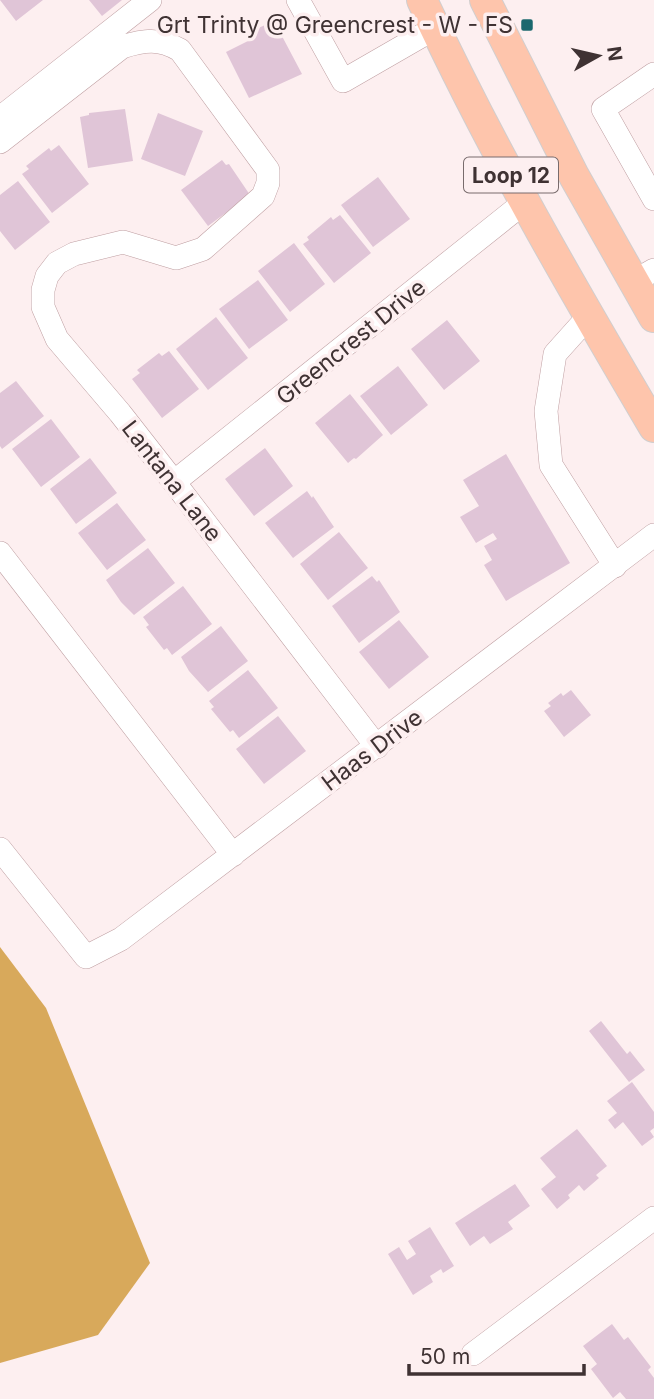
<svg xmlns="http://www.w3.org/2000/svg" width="654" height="1399" viewBox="0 0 654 1399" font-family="Inter,sans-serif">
<rect width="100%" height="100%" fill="#fdeff0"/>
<path fill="#d8a95b" d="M 0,947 L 46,1008 L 150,1263 L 98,1335 L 0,1363 Z"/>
<path fill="#e0c5d7" d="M 0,0 L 43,0 L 16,21 Z
M 89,0 L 122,0 L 102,16 Z
M 274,21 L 302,74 L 249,98 L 226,52 L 256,37 L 252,31 Z
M 125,109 L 133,161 L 88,168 L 80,117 L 89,115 L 89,113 Z
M 158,113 L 203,131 L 185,176 L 141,159 Z
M 59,145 L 89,184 L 52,213 L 22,174 L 29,169 L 26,166 L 49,148 L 51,151 Z
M 222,160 L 226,165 L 229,164 L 250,195 L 208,226 L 181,190 Z
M 378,177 L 410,219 L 373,247 L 341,205 Z
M 18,181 L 50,222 L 15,250 L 0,231 L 0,195 Z
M 340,215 L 371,253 L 334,283 L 303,244 L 309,240 L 307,237 L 331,217 L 333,220 Z
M 294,243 L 325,284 L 290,312 L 258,271 Z
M 258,280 L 288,320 L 249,349 L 219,309 Z
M 216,317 L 248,358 L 208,390 L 176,349 Z
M 447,320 L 480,361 L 444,390 L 411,349 Z
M 169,351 L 199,389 L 162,418 L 132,379 L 140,373 L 137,370 L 159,353 L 162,356 Z
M 398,366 L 428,405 L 391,435 L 360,396 Z
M 16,381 L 44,416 L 2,449 L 0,446 L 0,393 Z
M 350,394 L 383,435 L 356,459 L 354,458 L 348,463 L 315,423 Z
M 51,419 L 80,457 L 41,487 L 12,449 Z
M 265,448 L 293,486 L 254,516 L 225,479 Z
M 506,454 L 570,563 L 506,601 L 484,565 L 492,560 L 484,546 L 497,539 L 493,533 L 476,543 L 460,517 L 479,506 L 463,480 Z
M 90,458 L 117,493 L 76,524 L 50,489 Z
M 307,491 L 312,498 L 313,496 L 334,527 L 293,558 L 265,523 Z
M 117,503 L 146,540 L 107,570 L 78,533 Z
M 339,532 L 368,568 L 328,600 L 300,564 Z
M 148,548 L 175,583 L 134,615 L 121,602 L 106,580 Z
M 372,576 L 377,582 L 379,580 L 400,612 L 359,643 L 332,606 Z
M 183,586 L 212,624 L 172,655 L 167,648 L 164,650 L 146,627 L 149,625 L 143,617 Z
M 399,620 L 429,657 L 389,689 L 359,652 Z
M 221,626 L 248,661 L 208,692 L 189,671 L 181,657 Z
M 248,670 L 278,708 L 239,738 L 233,730 L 230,732 L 211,709 L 214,707 L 209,701 Z
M 571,690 L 591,715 L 564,737 L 544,711 L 551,706 L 548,703 L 561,693 L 563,696 Z
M 278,716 L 306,751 L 264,784 L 236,749 Z
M 601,1021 L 627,1054 L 630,1051 L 645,1070 L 629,1082 L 589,1031 Z
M 632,1082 L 654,1112 L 654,1128 L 650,1131 L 654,1137 L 642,1146 L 623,1122 L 615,1129 L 608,1120 L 617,1113 L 607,1101 Z
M 577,1129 L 607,1166 L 596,1175 L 599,1178 L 584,1191 L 579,1185 L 568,1195 L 570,1198 L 557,1209 L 541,1189 L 556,1177 L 540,1158 Z
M 515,1184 L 530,1206 L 508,1222 L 513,1229 L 490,1244 L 484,1236 L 470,1246 L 455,1223 Z
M 430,1227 L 454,1266 L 443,1273 L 441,1269 L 430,1276 L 433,1282 L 413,1295 L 388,1254 L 399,1247 L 407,1260 L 416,1254 L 408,1241 Z
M 612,1324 L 624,1340 L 628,1337 L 651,1367 L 648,1370 L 654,1378 L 654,1399 L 626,1399 L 620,1392 L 613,1398 L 591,1369 L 597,1364 L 583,1346 Z"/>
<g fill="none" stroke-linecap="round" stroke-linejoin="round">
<g stroke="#bf9fa2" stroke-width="24">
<path id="minor" d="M 298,0 L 343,81 L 435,28
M 654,74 L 603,109 L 654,199
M 0,118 L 150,0
M 0,142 L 122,47 C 145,40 159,38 180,50 L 268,170 L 268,183 L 263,196 L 203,249 L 176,258 L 123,242 L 74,254 L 57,263 L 47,276 L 43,290 L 43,307 L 57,339 L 120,413 L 174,482 L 377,747
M 633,282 L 654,270
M 589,316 L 555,354 L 546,411 L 551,465 L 615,566
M 174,482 L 526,201
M 0,553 L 233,855
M 0,849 L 86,957 L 121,939 L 654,535
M 473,1354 L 654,1218"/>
</g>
<g stroke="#d1cece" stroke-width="32">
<path id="major" d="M 422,0 C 490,147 572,288 654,427
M 485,0 L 574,176 L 654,317"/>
</g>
<use href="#minor" stroke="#fff" stroke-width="23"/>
<use href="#major" stroke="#fec5ac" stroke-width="30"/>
</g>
<rect fill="#1b686e" stroke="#fdeff0" stroke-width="2.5" x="520" y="18" width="14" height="14" rx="3.5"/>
<g text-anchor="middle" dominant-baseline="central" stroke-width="7" stroke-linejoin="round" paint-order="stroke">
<rect fill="#fdeff0" stroke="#786b6c" stroke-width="2" x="464" y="157.5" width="94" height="35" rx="5"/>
<g font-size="21" font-weight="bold" fill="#3f3233">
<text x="511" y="175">Loop 12</text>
</g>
<g font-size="23" fill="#3f3233" stroke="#fdeff0" text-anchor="end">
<text x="513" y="25">Grt Trinty @ Greencrest - W - FS</text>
</g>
<g font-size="23" fill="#3f3233" stroke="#fdeff0">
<text transform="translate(351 342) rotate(-39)">Greencrest Drive</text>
<text transform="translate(172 481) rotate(52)">Lantana Lane</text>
<text transform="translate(372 750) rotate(-37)">Haas Drive</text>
</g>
</g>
<g transform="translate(598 56) rotate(82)" stroke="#fdeff0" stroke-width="5" paint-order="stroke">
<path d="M0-5L12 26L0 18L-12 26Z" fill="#3f3233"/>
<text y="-10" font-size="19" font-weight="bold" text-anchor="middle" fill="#3f3233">N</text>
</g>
<path d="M409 1364v10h175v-10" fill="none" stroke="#3f3233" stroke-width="3.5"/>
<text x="420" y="1364" font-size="21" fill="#3f3233" stroke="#fdeff0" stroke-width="5" paint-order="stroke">50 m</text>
</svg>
